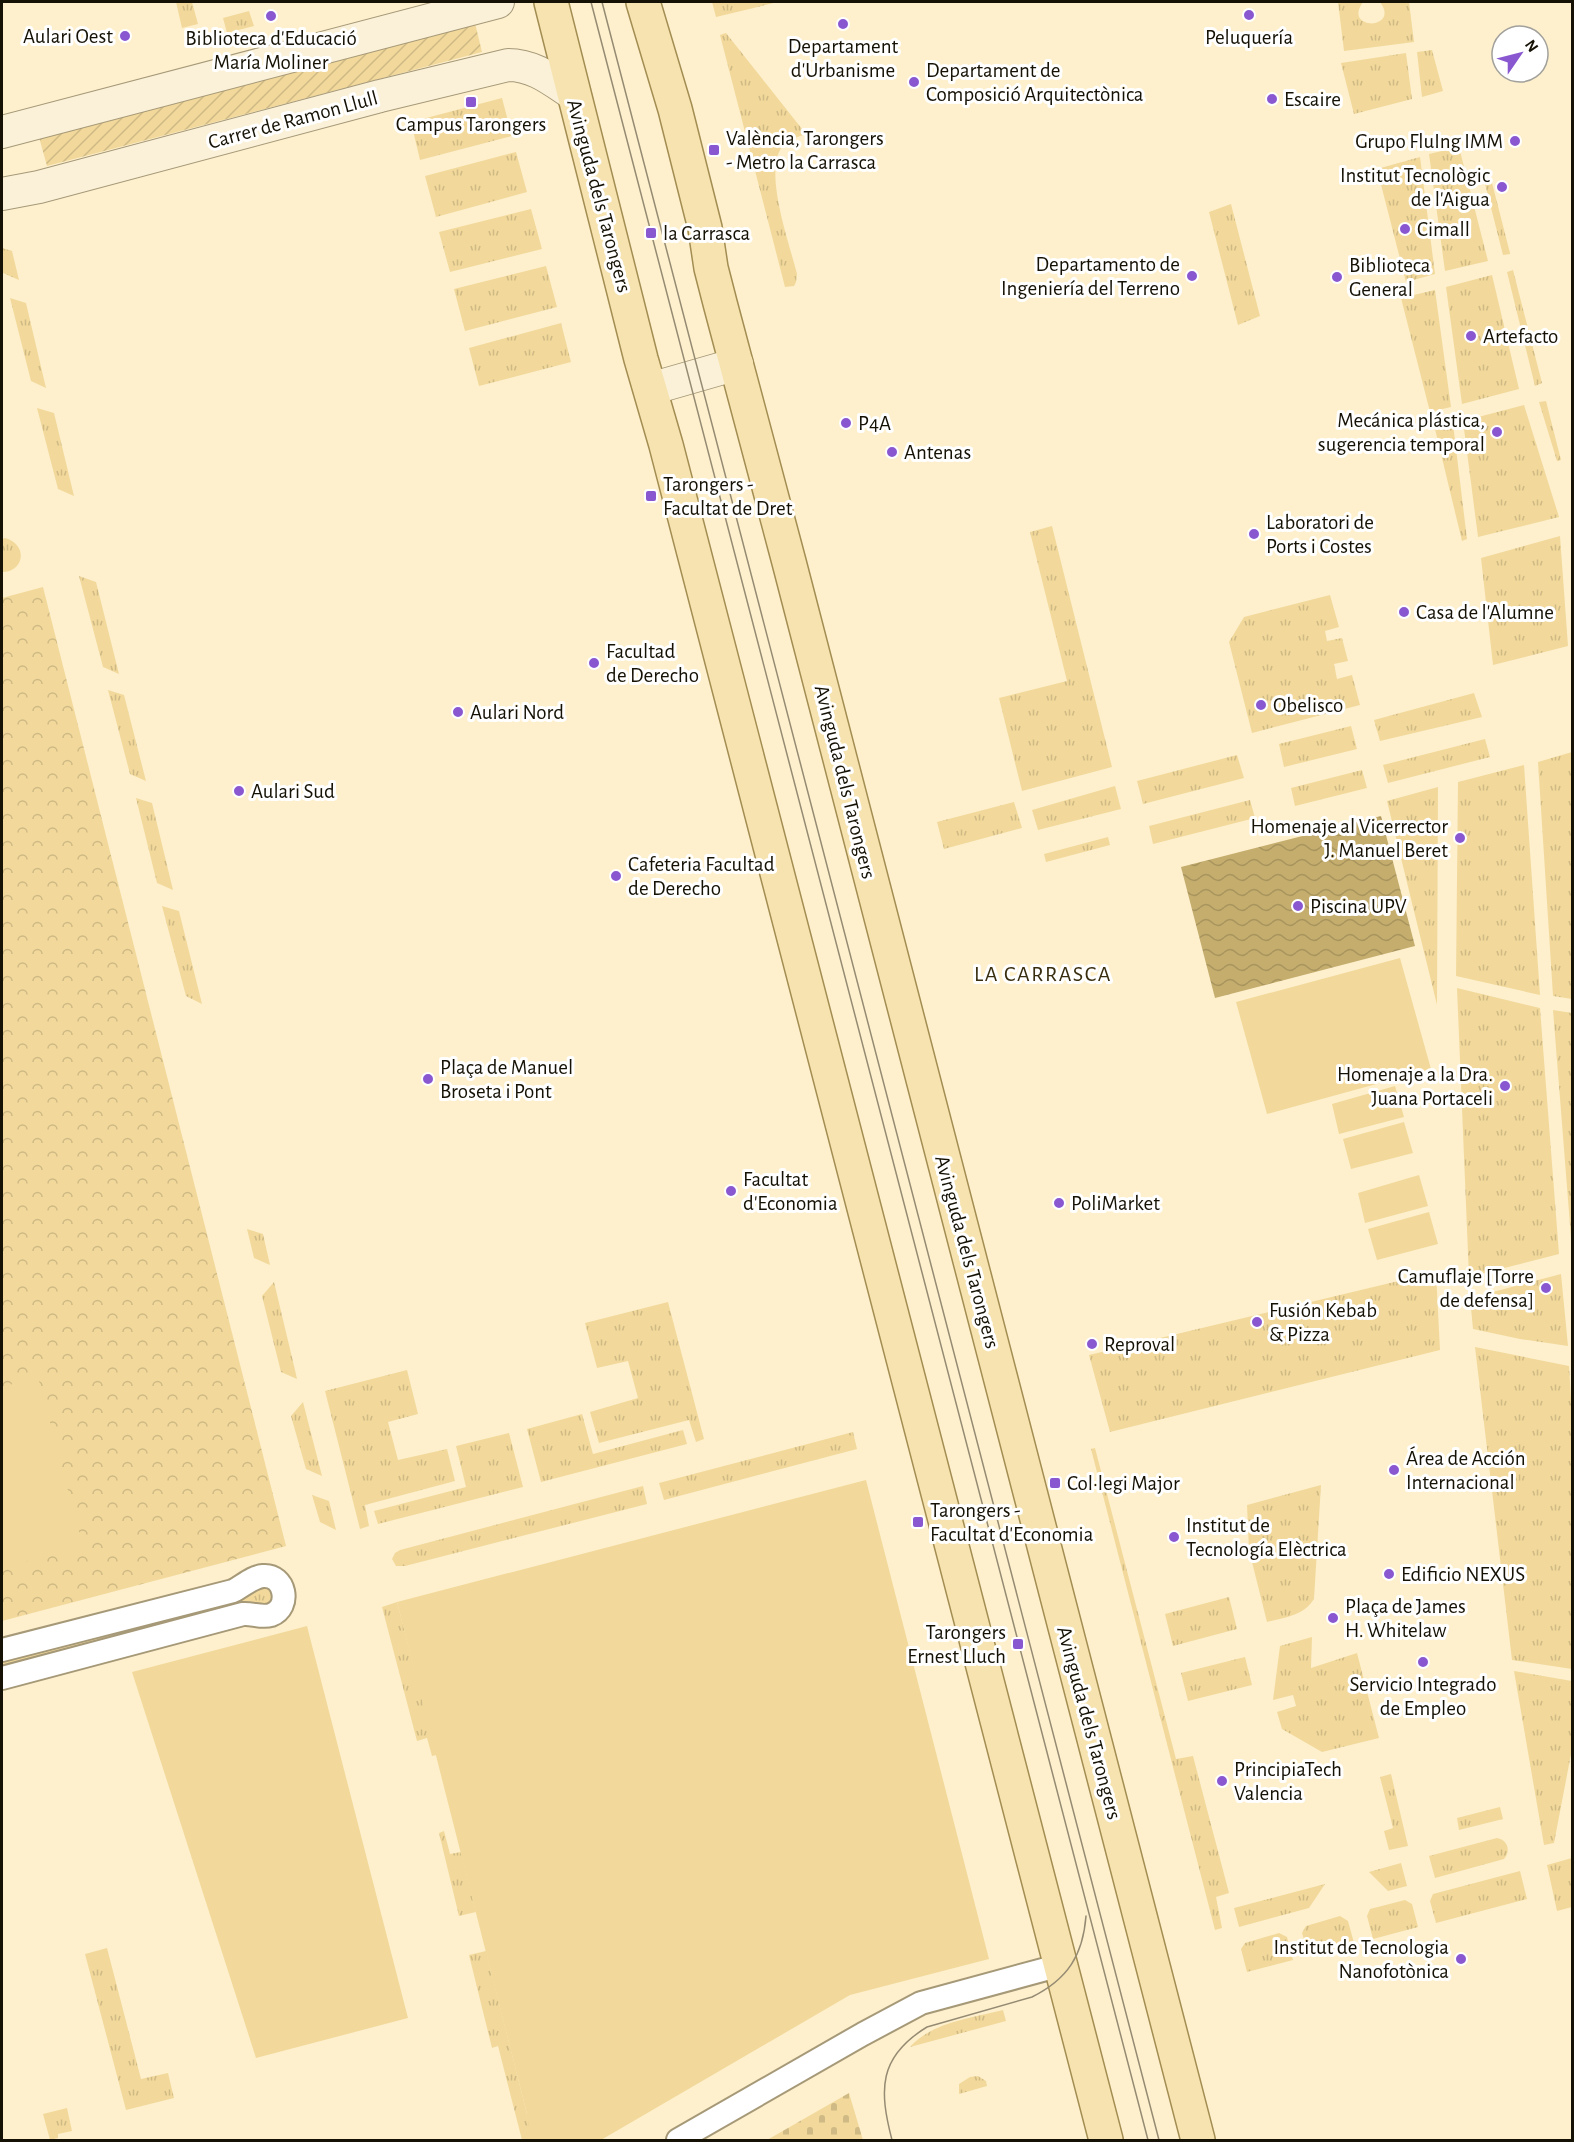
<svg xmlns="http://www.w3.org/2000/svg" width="1574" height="2142" viewBox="0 0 1574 2142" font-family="'Alegreya Sans',sans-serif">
<defs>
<pattern id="grass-tufts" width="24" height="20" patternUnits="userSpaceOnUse" patternTransform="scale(1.5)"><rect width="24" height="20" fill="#f2d99b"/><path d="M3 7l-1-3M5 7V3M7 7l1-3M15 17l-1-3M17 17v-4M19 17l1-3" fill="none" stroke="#cfb984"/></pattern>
<pattern id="cemetery-stones" width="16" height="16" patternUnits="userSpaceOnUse" patternTransform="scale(1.5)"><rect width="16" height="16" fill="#f2d99b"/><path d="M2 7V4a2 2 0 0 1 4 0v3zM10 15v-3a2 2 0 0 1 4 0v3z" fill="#cfb984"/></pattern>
<pattern id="park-crowns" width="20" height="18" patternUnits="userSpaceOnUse" patternTransform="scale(1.5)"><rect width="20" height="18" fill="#f2d99b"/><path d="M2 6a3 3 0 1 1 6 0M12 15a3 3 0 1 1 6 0" fill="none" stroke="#cfb984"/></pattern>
<pattern id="garden-furrows" width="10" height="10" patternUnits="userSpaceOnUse" patternTransform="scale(1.5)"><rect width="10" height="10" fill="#f2d99b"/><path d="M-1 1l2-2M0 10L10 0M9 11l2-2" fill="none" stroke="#cfb984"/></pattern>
<pattern id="water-waves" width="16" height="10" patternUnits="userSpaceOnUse" patternTransform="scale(1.5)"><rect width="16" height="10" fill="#c5ad6d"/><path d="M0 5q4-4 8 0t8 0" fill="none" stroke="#a8945d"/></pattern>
</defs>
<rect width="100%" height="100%" fill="#fef0cd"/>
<path fill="url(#grass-tufts)" d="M 176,2 L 192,2 L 198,24 L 182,28 Z
M 712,2 L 778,2 L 716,17 Z
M 1338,2 L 1363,2 C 1342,31 1401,30 1380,2 L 1409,2 L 1414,42 L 1344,51 Z
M 249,11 L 254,26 L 227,33 L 223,18 Z
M 726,33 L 806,134 C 797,137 789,140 782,147 C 763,172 790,245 797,274 L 796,282 L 794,286 L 785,287 L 720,35 Z
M 1432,50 L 1443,91 L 1422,97 L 1417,52 Z
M 1406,53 L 1412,99 L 1354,114 L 1341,63 Z
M 502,98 L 512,136 L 420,160 L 411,122 Z
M 1459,147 L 1488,261 L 1445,271 L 1429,154 Z
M 516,152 L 527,192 L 436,217 L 425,176 Z
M 1420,157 L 1435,274 L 1406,282 L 1377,169 Z
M 1490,175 L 1510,253 L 1510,254 L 1503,255 L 1483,176 Z
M 1231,204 L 1260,316 L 1238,325 L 1209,212 Z
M 531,209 L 542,249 L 450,272 L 439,232 Z
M 2,248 L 12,251 L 19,280 L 3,273 Z
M 546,266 L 557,307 L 465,331 L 454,289 Z
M 1513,270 L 1542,383 L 1535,386 L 1507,272 Z
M 1492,275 L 1519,389 L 1462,404 L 1446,287 Z
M 1435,290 L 1451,407 L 1430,412 L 1401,298 Z
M 10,298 L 26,303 L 46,388 L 31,381 Z
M 561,323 L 571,362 L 479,386 L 469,348 Z
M 1546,401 L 1561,460 L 1557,461 L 1539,402 Z
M 1524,405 L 1559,517 L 1478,537 L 1463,421 Z
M 37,408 L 54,413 L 74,496 L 58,489 Z
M 1453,424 L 1467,539 L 1462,541 L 1435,429 Z
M 1052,526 L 1112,767 L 1022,791 L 999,698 L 1067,681 L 1030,532 Z
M 1560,536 L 1568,646 L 1493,665 L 1481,558 Z
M 5,538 C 28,544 25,572 2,572 L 2,539 Z
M 79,576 L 96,582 L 119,674 L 103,667 Z
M 1330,595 L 1339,627 L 1325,631 L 1327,641 L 1342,638 L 1348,661 L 1334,664 L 1337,679 L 1352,675 L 1360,705 L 1252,733 L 1229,642 L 1244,617 Z
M 108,690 L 124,695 L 146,781 L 130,774 Z
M 1474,693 L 1482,717 L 1380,741 L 1374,720 Z
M 1351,726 L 1357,749 L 1284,767 L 1279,744 Z
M 1485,739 L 1490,757 L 1388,783 L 1383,765 Z
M 1572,752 L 1572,999 L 1553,996 L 1538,762 Z
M 1237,755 L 1244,778 L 1143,804 L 1137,781 Z
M 1524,765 L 1540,995 L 1456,976 L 1458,782 Z
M 1362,770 L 1367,788 L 1295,806 L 1291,788 Z
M 1115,786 L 1121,809 L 1038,830 L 1032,810 Z
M 1438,787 L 1437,1005 L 1387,801 Z
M 136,798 L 152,803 L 173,890 L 157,883 Z
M 1250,800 L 1255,818 L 1153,844 L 1149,826 Z
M 1014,802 L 1022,828 L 944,849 L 937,822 Z
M 1108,837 L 1110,845 L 1046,862 L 1044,854 Z
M 162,906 L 179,911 L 202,1004 L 186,996 Z
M 1457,988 L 1540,1008 L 1559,1254 L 1469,1277 Z
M 1553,1010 L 1572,1013 L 1572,1250 Z
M 247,1229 L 263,1234 L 270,1265 L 254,1258 Z
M 1436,1272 L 1440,1350 L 1110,1432 L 1089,1355 Z
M 1561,1274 L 1568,1346 L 1520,1339 L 1473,1329 L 1470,1298 Z
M 274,1282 L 295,1370 L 297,1379 L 281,1372 L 262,1296 Z
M 668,1302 L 704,1439 L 696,1442 L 689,1420 L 599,1443 L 590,1412 L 638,1398 L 628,1361 L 597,1368 L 585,1323 Z
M 1475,1347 L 1569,1366 L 1572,1415 L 1572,1669 L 1512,1660 Z
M 407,1370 L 418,1414 L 388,1422 L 398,1460 L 447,1449 L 455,1481 L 365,1505 L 369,1526 L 360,1529 L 325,1391 Z
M 303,1402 L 322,1476 L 306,1469 L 291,1416 Z
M 582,1414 L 593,1454 L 683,1430 L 687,1444 L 541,1482 L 527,1429 Z
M 853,1432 L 857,1449 L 664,1500 L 659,1483 Z
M 509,1433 L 523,1487 L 378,1524 L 374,1511 L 466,1487 L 456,1446 Z
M 1095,1448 L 1176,1759 L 1193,1756 L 1229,1893 L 1216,1897 L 1222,1928 L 1215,1930 L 1091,1449 Z
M 1321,1485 L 1314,1599 C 1303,1616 1286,1617 1267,1622 L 1249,1550 L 1247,1505 Z
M 643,1486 L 647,1504 L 405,1566 L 396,1566 L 392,1559 L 395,1553 L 400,1550 Z
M 312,1495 L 329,1501 L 336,1530 L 320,1522 Z
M 268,1585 L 276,1592 L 270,1604 L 2,1673 L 2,1654 Z
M 1229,1597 L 1237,1629 L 1173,1646 L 1165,1614 Z
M 397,1602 L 437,1755 L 432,1756 L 427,1738 L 417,1741 L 382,1607 Z
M 1312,1637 L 1311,1668 L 1357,1653 L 1379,1738 L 1322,1752 L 1282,1729 L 1277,1712 L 1296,1706 L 1293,1695 L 1273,1700 L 1280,1646 Z
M 1245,1657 L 1252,1685 L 1188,1701 L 1181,1673 Z
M 1514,1671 L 1572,1681 L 1572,1749 L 1554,1843 L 1544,1845 Z
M 1391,1774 L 1408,1846 L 1389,1850 L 1384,1831 L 1393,1828 L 1380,1777 Z
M 1500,1807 L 1503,1819 L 1459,1830 L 1457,1818 Z
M 444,1831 L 450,1854 L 461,1852 L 476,1912 L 459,1916 L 439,1833 Z
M 1497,1838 C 1508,1840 1511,1851 1504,1859 L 1435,1878 L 1429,1856 Z
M 1572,1858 L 1572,1907 L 1557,1911 L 1547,1865 Z
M 1401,1863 L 1407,1886 L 1388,1891 L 1369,1872 Z
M 1520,1871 L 1527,1899 L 1436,1923 L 1430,1901 L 1433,1894 Z
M 1325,1884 L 1309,1908 L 1239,1927 L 1234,1908 Z
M 1405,1900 L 1412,1904 L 1418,1927 L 1373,1939 L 1367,1916 L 1370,1909 Z
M 1340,1916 L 1348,1921 L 1354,1943 L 1309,1955 L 1302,1933 L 1306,1926 Z
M 1279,1933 L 1287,1937 L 1293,1960 L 1247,1972 L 1241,1949 L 1245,1943 Z
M 107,1948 L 141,2079 L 168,2073 L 174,2098 L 126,2110 L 85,1954 Z
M 486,1951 L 527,2114 L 551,2140 L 522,2140 L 498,2046 L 492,2048 L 469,1955 Z
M 1003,2010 L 1006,2021 L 910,2047 C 932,2022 972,2018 1003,2010 Z
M 978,2076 L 986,2081 L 987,2086 L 959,2094 L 959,2084 L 970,2077 Z
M 67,2108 L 72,2131 L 58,2134 L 58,2138 L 50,2140 L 43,2114 Z"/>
<path fill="url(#cemetery-stones)" d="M 849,2093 L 863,2140 L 767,2140 Z"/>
<path fill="url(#park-crowns)" d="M 43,587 L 286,1546 L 2,1621 L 2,598 Z"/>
<path fill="url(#garden-furrows)" d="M 475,23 L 482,52 L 47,166 L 39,137 Z"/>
<path fill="#f2d99b" d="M 1400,958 L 1431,1069 L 1267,1114 L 1236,1002 Z
M 1395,1086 L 1404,1117 L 1339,1134 L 1332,1104 Z
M 1404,1122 L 1413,1153 L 1351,1169 L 1343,1139 Z
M 1419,1175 L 1428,1206 L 1365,1223 L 1358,1193 Z
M 1429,1212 L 1438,1244 L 1377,1260 L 1368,1229 Z
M 38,1377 L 83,1547 L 2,1568 L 2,1387 Z
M 866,1480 L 989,1959 L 850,1995 L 601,2140 L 531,2140 L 527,2114 L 397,1602 Z
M 307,1626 L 408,2018 L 256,2058 L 132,1672 Z"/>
<path fill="url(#water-waves)" d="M 1381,816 L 1415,946 L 1215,998 L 1181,867 Z"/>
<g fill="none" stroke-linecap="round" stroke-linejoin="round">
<g stroke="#a69978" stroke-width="26">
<path id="minor" d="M 2,1650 L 233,1591 C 243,1586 252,1577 263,1576 C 285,1574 292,1607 271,1615 C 261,1618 252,1613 243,1614 L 2,1678
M 678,2140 L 863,2034 L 921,2003 L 1061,1965"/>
</g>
<g stroke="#a69978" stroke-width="34">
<path id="secondary" d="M 2,132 L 498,2
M 2,194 L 39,187 L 380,96 L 508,65 C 534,65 552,80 573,94
M 650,389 L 737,364"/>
</g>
<g stroke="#a38d52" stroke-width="36">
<path id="primary" d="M 551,2 L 641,359 L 666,445 L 1106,2140
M 643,2 L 675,109 L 705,228 L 711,268 L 720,303 L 789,562 L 1198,2140"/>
</g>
<use href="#minor" stroke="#fff" stroke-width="22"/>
<use href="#secondary" stroke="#faf1d8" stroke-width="32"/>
<use href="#primary" stroke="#f6e3b0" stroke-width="33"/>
<path stroke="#958b73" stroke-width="1.5" d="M 591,2 L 1148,2140
M 602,2 L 1159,2140
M 892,2140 C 879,2090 878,2057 927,2027 L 1032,1997 C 1068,1979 1083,1955 1086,1916"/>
</g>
<g fill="#8958d1" stroke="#fff" stroke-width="2">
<circle cx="1249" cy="15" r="6"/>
<circle cx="271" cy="16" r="6"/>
<circle cx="843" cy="24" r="6"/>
<circle cx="125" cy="36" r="6"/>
<circle cx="914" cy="82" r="6"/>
<circle cx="1272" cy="99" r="6"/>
<rect x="465" y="96" width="12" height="12" rx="3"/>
<circle cx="1515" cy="141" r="6"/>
<rect x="708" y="144" width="12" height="12" rx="3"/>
<circle cx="1502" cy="187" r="6"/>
<circle cx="1405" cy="229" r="6"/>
<rect x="645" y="227" width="12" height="12" rx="3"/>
<circle cx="1192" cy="276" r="6"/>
<circle cx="1337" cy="277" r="6"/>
<circle cx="1471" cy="336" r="6"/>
<circle cx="846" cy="423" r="6"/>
<circle cx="1497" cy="432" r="6"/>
<circle cx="892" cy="452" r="6"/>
<rect x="645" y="490" width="12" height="12" rx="3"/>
<circle cx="1254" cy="534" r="6"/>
<circle cx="1404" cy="612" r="6"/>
<circle cx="594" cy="663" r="6"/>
<circle cx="1261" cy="705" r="6"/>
<circle cx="458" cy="712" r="6"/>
<circle cx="239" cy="791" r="6"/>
<circle cx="1460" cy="838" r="6"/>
<circle cx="616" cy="876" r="6"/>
<circle cx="1298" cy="906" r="6"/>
<circle cx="428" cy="1079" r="6"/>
<circle cx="1505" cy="1086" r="6"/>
<circle cx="731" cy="1191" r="6"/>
<circle cx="1059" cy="1203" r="6"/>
<circle cx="1546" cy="1288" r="6"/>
<circle cx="1257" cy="1322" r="6"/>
<circle cx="1092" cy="1344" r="6"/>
<circle cx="1394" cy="1470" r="6"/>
<rect x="1049" y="1477" width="12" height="12" rx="3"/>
<rect x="912" y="1516" width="12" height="12" rx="3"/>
<circle cx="1174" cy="1537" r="6"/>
<circle cx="1389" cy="1574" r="6"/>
<circle cx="1333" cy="1618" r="6"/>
<rect x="1012" y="1638" width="12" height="12" rx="3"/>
<circle cx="1423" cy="1662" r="6"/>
<circle cx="1222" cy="1781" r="6"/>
<circle cx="1461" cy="1959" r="6"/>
</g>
<g text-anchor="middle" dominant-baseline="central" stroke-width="6" stroke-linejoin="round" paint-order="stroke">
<g font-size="21" fill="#151105" stroke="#fff" text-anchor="start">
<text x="113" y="36" text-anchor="end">Aulari Oest</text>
<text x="1249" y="37" text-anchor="middle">Peluquería</text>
<text x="271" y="38" text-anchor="middle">Biblioteca d'Educació<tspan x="271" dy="24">María Moliner</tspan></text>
<text x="843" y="46" text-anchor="middle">Departament<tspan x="843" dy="24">d'Urbanisme</tspan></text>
<text x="926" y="70">Departament de<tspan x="926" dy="24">Composició Arquitectònica</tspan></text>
<text x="1284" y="99">Escaire</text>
<text x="471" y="124" text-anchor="middle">Campus Tarongers</text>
<text x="726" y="138">València, Tarongers<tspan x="726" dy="24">- Metro la Carrasca</tspan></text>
<text x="1503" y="141" text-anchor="end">Grupo FluIng IMM</text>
<text x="1490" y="175" text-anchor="end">Institut Tecnològic<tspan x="1490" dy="24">de l'Aigua</tspan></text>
<text x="1417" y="229">Cimall</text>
<text x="663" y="233">la Carrasca</text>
<text x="1180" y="264" text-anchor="end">Departamento de<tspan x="1180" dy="24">Ingeniería del Terreno</tspan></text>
<text x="1349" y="265">Biblioteca<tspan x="1349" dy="24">General</tspan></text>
<text x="1483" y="336">Artefacto</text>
<text x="1485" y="420" text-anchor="end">Mecánica plástica,<tspan x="1485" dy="24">sugerencia temporal</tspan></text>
<text x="858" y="423">P4A</text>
<text x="904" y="452">Antenas</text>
<text x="663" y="484">Tarongers -<tspan x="663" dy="24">Facultat de Dret</tspan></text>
<text x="1266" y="522">Laboratori de<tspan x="1266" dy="24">Ports i Costes</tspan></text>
<text x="1416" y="612">Casa de l'Alumne</text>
<text x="606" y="651">Facultad<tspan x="606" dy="24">de Derecho</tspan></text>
<text x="1273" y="705">Obelisco</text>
<text x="470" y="712">Aulari Nord</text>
<text x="251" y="791">Aulari Sud</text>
<text x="1448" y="826" text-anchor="end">Homenaje al Vicerrector<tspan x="1448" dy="24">J. Manuel Beret</tspan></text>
<text x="628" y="864">Cafeteria Facultad<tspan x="628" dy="24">de Derecho</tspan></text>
<text x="1310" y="906">Piscina UPV</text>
<text x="440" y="1067">Plaça de Manuel<tspan x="440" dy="24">Broseta i Pont</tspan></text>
<text x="1493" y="1074" text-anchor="end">Homenaje a la Dra.<tspan x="1493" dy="24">Juana Portaceli</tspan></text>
<text x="743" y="1179">Facultat<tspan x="743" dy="24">d'Economia</tspan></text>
<text x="1071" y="1203">PoliMarket</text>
<text x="1534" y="1276" text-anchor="end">Camuflaje [Torre<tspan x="1534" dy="24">de defensa]</tspan></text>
<text x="1269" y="1310">Fusión Kebab<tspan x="1269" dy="24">&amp; Pizza</tspan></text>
<text x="1104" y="1344">Reproval</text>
<text x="1406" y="1458">Área de Acción<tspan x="1406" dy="24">Internacional</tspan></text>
<text x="1067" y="1483">Col·legi Major</text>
<text x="930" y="1510">Tarongers -<tspan x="930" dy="24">Facultat d'Economia</tspan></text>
<text x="1186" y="1525">Institut de<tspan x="1186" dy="24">Tecnología Elèctrica</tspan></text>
<text x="1401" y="1574">Edificio NEXUS</text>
<text x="1345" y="1606">Plaça de James<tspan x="1345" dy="24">H. Whitelaw</tspan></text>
<text x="1006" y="1632" text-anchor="end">Tarongers<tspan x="1006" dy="24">Ernest Lluch</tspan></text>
<text x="1423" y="1684" text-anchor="middle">Servicio Integrado<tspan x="1423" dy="24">de Empleo</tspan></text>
<text x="1234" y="1769">PrincipiaTech<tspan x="1234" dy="24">Valencia</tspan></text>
<text x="1449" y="1947" text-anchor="end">Institut de Tecnologia<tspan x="1449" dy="24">Nanofotònica</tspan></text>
</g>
<g font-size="21" fill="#151105" stroke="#fff">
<text transform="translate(293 120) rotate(-15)">Carrer de Ramon Llull</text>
<text transform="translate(599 196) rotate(75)">Avinguda dels Tarongers</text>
<text transform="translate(845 782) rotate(76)">Avinguda dels Tarongers</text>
<text transform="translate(967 1252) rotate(75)">Avinguda dels Tarongers</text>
<text transform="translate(1089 1723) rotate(75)">Avinguda dels Tarongers</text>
</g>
<g font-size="22" letter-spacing="1.5" fill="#382d0e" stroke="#fff">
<text x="1043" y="974">LA CARRASCA</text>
</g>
</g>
<rect width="1574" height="2142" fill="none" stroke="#151105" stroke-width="6"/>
<g transform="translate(1520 54) rotate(55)"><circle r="28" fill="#ffffff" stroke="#a1a09b" stroke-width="1.5"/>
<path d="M0-4.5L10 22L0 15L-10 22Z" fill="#8958d1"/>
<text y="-9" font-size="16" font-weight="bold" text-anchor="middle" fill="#151105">N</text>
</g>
</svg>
